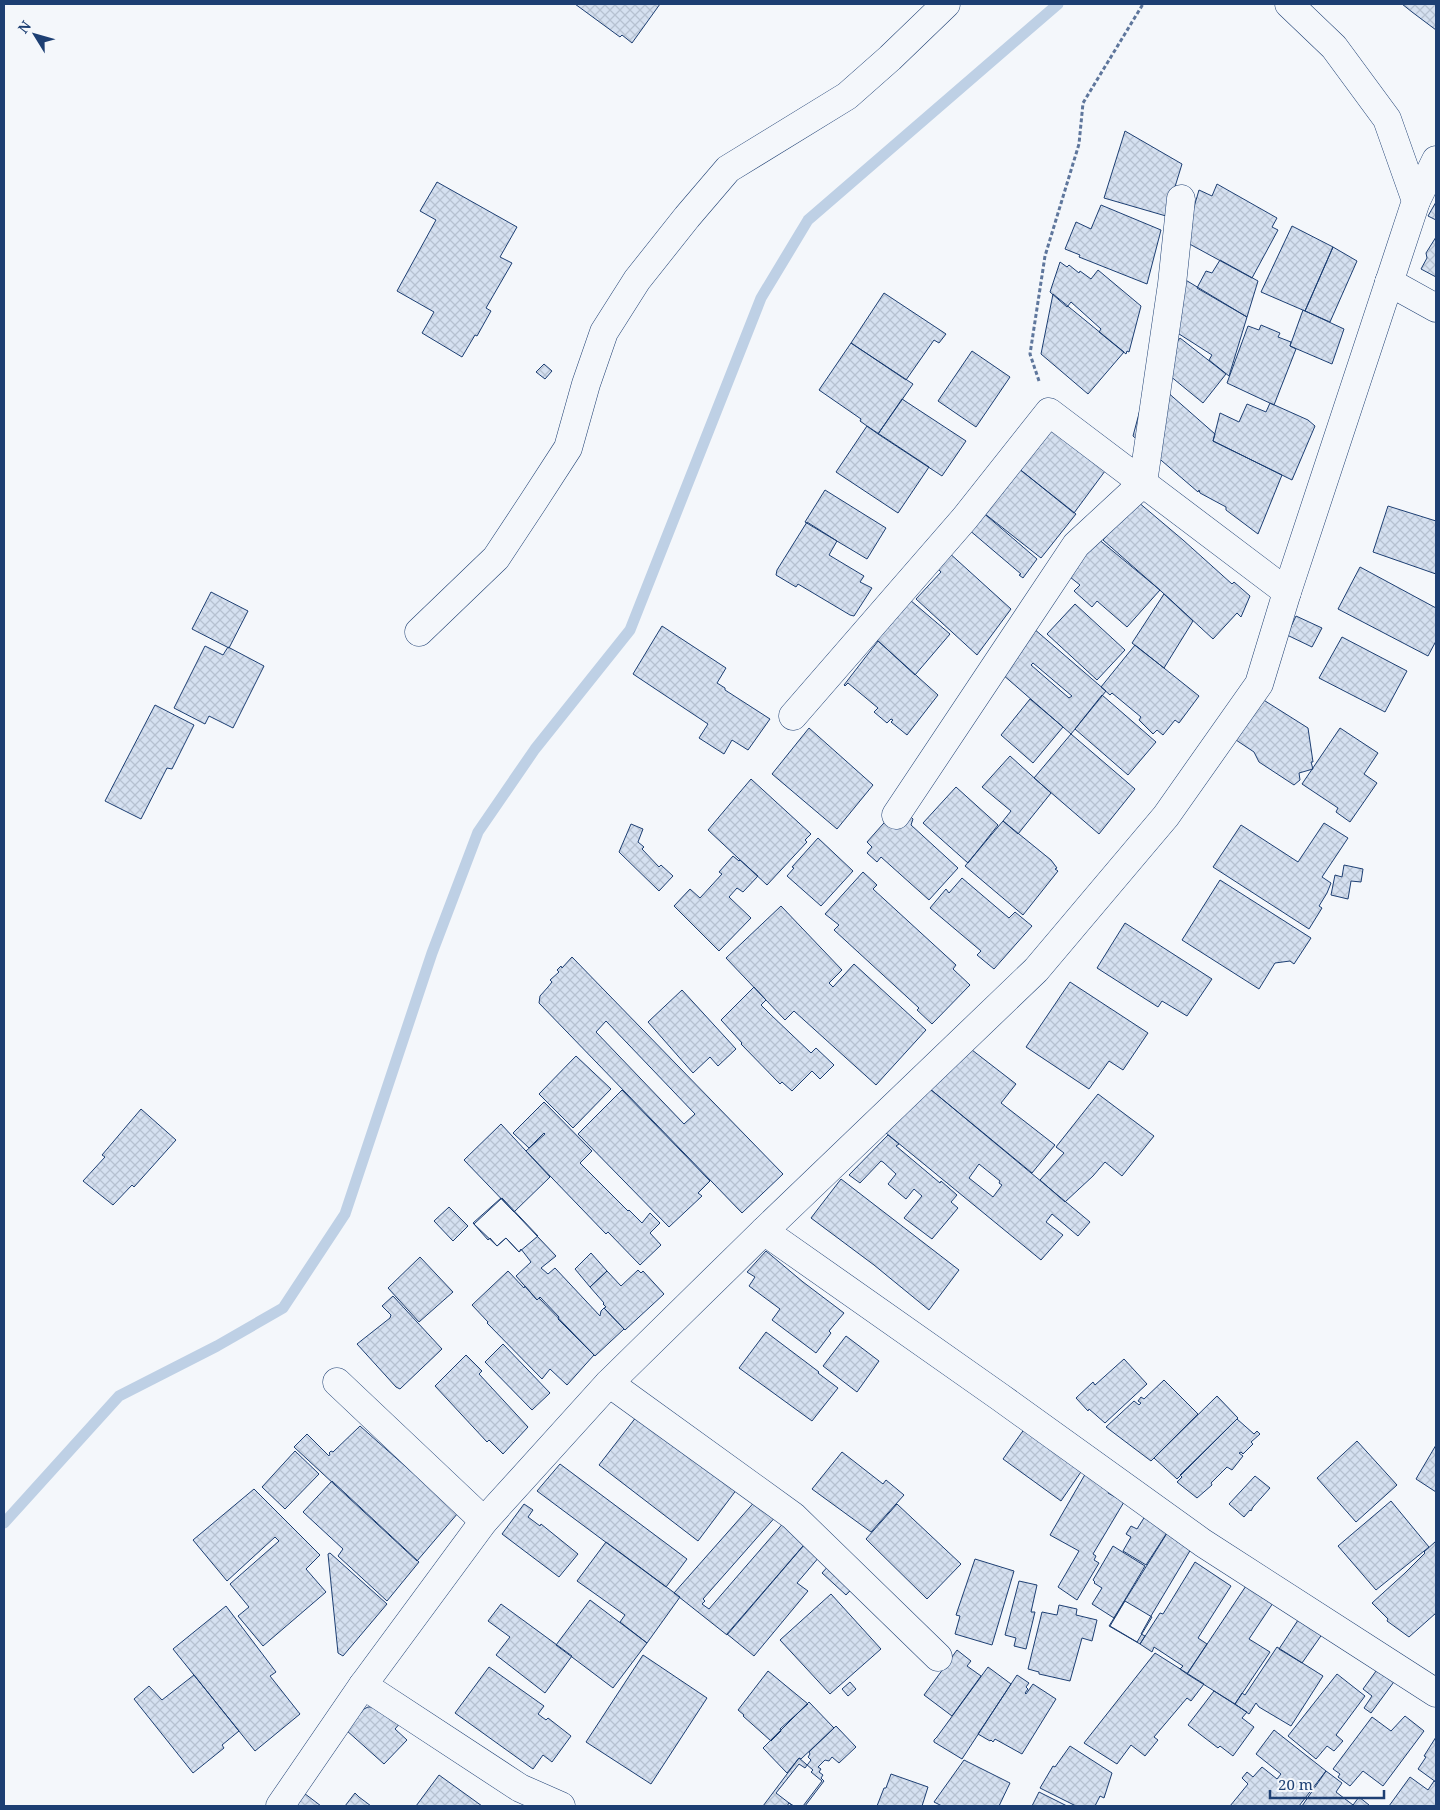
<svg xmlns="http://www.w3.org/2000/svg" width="1440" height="1810" viewBox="0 0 1440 1810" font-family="'Noto Serif',serif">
<defs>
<pattern id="building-cross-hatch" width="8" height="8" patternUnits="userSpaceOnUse" patternTransform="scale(1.25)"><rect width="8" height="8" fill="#d5e0f0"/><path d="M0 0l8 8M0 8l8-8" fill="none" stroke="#b6c1d1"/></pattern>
</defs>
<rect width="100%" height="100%" fill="#f4f7fb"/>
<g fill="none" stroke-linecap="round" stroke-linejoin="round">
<path stroke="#bed0e5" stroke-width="11" d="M 4,1523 L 119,1396 L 217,1346 L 283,1308 L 345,1214 L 432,953 L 478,832 L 535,749 L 630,630 L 761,298 L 808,220 L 1058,4"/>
</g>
<path fill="url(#building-cross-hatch)" stroke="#1d3f73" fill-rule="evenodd" d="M 575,4 L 660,4 L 632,43 L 622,35 L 620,37 Z
M 1402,4 L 1436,4 L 1436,30 L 1412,12 Z
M 1125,131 L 1182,164 L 1166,216 L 1104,198 Z
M 437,182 L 517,227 L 500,257 L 512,263 L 486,308 L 491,311 L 477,336 L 475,335 L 462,357 L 422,333 L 434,312 L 397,291 L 436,220 L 420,211 Z
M 1217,184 L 1277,218 L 1272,227 L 1278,230 L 1252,278 L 1184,241 L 1199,190 L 1212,196 Z
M 1436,202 L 1436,220 L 1428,216 Z
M 1101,205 L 1161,230 L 1147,284 L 1079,257 L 1080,255 L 1065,249 L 1076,222 L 1091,229 Z
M 1292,226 L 1333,247 L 1305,311 L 1261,292 Z
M 1436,237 L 1436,277 L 1421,269 L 1427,258 L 1426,253 Z
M 1333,247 L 1357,261 L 1330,322 L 1305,311 Z
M 1220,260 L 1258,281 L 1247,317 L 1197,288 L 1206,271 L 1212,273 Z
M 1060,262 L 1067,267 L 1069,265 L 1079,273 L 1080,271 L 1091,279 L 1098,270 L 1141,306 L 1129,352 L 1127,351 L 1126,354 L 1099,332 L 1101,329 L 1071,302 L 1067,307 L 1050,292 Z
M 1174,273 L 1247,317 L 1229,376 L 1209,360 L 1212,355 L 1165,325 Z
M 884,293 L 946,334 L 939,343 L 934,340 L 906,380 L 851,343 Z
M 1053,294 L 1124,352 L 1088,394 L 1041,354 Z
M 1303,310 L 1344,329 L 1332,364 L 1290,346 Z
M 1261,325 L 1280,333 L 1278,337 L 1291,342 L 1290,346 L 1296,349 L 1274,405 L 1227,383 L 1248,326 L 1259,330 Z
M 1180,338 L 1226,374 L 1203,403 L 1158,366 Z
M 851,343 L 913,384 L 878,434 L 860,421 L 861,419 L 819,390 Z
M 972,351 L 1010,377 L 976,427 L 938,401 Z
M 544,364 L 552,371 L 545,379 L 536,372 Z
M 1149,376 L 1215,434 L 1213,441 L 1282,475 L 1258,534 L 1226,510 L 1226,507 L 1200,493 L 1199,490 L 1198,492 L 1133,436 Z
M 902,399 L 966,441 L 942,476 L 878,434 Z
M 1270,403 L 1308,420 L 1315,426 L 1292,480 L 1213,441 L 1220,413 L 1239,422 L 1247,404 L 1266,412 Z
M 1044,422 L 1105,471 L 1074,513 L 1013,464 Z
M 867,426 L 929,467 L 898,513 L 836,472 Z
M 1013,464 L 1076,514 L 1041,558 L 980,510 Z
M 825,490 L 886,528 L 867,559 L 805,522 Z
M 1131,496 L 1183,540 L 1232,584 L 1234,582 L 1250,596 L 1241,617 L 1237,613 L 1213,639 L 1162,592 L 1103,540 L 1132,505 Z
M 1388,506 L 1436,521 L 1436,574 L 1373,552 Z
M 980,510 L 1037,559 L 1023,578 L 1019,575 L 1021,574 L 968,529 Z
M 807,522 L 837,541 L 829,555 L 864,576 L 860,582 L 872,588 L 854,616 L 850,615 L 798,584 L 796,587 L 776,575 L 777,570 Z
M 1097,538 L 1160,590 L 1127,627 L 1097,601 L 1092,607 L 1074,591 L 1080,585 L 1070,577 Z
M 947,551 L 1011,609 L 977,655 L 916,599 L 941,572 L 935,566 Z
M 1360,567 L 1436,608 L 1436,641 L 1428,656 L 1338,609 Z
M 211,592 L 248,611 L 229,648 L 192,629 Z
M 1164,594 L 1193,621 L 1164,668 L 1132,643 Z
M 910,600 L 950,634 L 915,675 L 876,639 Z
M 1075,604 L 1125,650 L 1097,680 L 1047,634 Z
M 1296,616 L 1322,628 L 1312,647 L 1287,635 Z
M 662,626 L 726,668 L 717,683 L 725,688 L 725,690 L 770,719 L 748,750 L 732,740 L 724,754 L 699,738 L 708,724 L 633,674 Z
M 1033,628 L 1106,691 L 1071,734 L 1002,674 ZM 1033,663 L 1072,696 L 1069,698 L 1031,665 Z
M 1342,637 L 1407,671 L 1385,712 L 1319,678 Z
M 878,641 L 938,695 L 907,735 L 891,722 L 893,720 L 891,719 L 887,723 L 874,712 L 878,708 L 848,683 L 845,686 L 844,685 Z
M 1135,645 L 1199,696 L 1179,723 L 1175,720 L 1163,735 L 1157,730 L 1153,734 L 1139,720 L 1141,717 L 1112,693 L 1110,695 L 1101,687 Z
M 205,646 L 223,655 L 228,647 L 264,666 L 233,728 L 209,716 L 205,724 L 174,708 Z
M 1102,695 L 1156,742 L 1128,775 L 1075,729 Z
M 1030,699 L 1063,727 L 1033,763 L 1001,735 Z
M 1262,699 L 1308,728 L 1313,762 L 1311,762 L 1313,769 L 1299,773 L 1300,780 L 1294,785 L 1259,762 L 1254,752 L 1236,740 Z
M 155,705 L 194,725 L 172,769 L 167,768 L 141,819 L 105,801 Z
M 809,728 L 873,785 L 837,829 L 772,774 Z
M 1340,728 L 1378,753 L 1364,774 L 1377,783 L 1350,822 L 1336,812 L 1338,808 L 1302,784 Z
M 1071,734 L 1135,789 L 1099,834 L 1034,778 Z
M 1010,756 L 1051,793 L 1018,834 L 1003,821 L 1011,811 L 982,787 Z
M 751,779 L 811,834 L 805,840 L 807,842 L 767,885 L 708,830 Z
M 956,787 L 998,825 L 968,863 L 923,823 Z
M 899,806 L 913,819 L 911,825 L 958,868 L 929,900 L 881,857 L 877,862 L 867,853 L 872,847 L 867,842 Z
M 1003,821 L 1051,860 L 1057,868 L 1055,869 L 1058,871 L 1023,915 L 965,866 Z
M 1324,823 L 1348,838 L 1322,877 L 1331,883 L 1327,893 L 1319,906 L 1322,908 L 1309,929 L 1213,867 L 1241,825 L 1298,862 Z
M 631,824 L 643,829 L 638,842 L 644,847 L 642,849 L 659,867 L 661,865 L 673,876 L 659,891 L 619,852 Z
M 818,838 L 853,871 L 821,906 L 787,876 L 794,868 L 792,867 Z
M 733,856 L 739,861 L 740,860 L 758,876 L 743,892 L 737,888 L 729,897 L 751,918 L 719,951 L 674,906 L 690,889 L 700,898 L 722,874 L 719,872 Z
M 1344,865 L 1363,869 L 1361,882 L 1351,881 L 1348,899 L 1331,895 L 1335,875 L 1342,877 Z
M 863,872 L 877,885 L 873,889 L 956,965 L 953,969 L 970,985 L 932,1024 L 917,1010 L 919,1008 L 834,930 L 839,925 L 825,914 Z
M 962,878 L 1009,918 L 1015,912 L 1032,926 L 994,969 L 977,955 L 981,951 L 930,908 L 946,889 L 949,893 Z
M 1220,880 L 1311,938 L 1294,964 L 1290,961 L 1275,963 L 1259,989 L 1182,940 Z
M 781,906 L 842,970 L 829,983 L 833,987 L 854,964 L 926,1030 L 876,1085 L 794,1011 L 785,1020 L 726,958 Z
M 1125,923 L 1212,979 L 1187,1016 L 1162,1001 L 1158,1007 L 1097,968 Z
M 572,957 L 783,1174 L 742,1213 L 539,1003 L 540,996 L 548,987 L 552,982 L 550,980 L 559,972 L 557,970 L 561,966 L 562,968 ZM 606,1021 L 695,1114 L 684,1124 L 596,1032 Z
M 1070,982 L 1148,1033 L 1123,1070 L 1109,1061 L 1089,1089 L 1026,1047 Z
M 754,987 L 766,1000 L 761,1005 L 770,1014 L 811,1053 L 816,1048 L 834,1065 L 820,1079 L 812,1071 L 792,1091 L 782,1082 L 780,1084 L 741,1044 L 742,1043 L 722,1021 L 721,1020 Z
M 682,990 L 736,1049 L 718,1066 L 710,1057 L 693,1073 L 648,1022 Z
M 972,1050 L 1016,1084 L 1001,1103 L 1055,1145 L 1032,1173 L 930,1089 Z
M 576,1056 L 611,1089 L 573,1128 L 539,1094 Z
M 930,1089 L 1090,1222 L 1078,1236 L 1052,1214 L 1046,1222 L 1063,1235 L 1041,1260 L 886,1133 ZM 979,1164 L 1000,1181 L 999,1183 L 1002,1185 L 993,1197 L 969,1178 Z
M 622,1090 L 710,1181 L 698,1193 L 702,1196 L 669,1227 L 578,1134 Z
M 1098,1094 L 1154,1136 L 1122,1176 L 1105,1162 L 1093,1176 L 1065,1202 L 1040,1180 L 1064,1153 L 1056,1147 Z
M 544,1102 L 592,1151 L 580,1163 L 628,1211 L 629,1210 L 642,1223 L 650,1213 L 660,1223 L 650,1233 L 661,1245 L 640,1265 L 608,1232 L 606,1234 L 526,1151 L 545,1134 L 544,1133 L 529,1148 L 513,1133 Z
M 141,1109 L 176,1140 L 134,1187 L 132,1185 L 113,1205 L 83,1181 L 105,1157 L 102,1155 Z
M 501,1124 L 550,1177 L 514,1212 L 464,1160 Z
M 888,1135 L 899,1144 L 896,1146 L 940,1183 L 941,1181 L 957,1195 L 951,1202 L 958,1208 L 932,1239 L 904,1218 L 922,1196 L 914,1189 L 906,1199 L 888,1184 L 896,1174 L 883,1162 L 881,1161 L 860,1183 L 849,1175 Z
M 841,1179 L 959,1270 L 929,1310 L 874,1265 L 811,1218 Z
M 501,1198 L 556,1256 L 541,1268 L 548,1274 L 555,1268 L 600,1316 L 601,1311 L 604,1308 L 624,1329 L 595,1356 L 558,1319 L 559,1317 L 540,1297 L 537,1300 L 516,1276 L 531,1262 L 521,1249 L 519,1252 L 506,1238 L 497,1246 L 490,1238 L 488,1240 L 473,1223 Z
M 502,1198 L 538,1236 L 519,1252 L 506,1238 L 497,1246 L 474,1224 Z
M 449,1207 L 468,1226 L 453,1241 L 434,1221 Z
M 766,1251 L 803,1282 L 844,1313 L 829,1331 L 831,1333 L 816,1353 L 772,1320 L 780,1309 L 749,1286 L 755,1277 L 747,1272 Z
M 591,1253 L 607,1271 L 590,1287 L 575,1269 Z
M 420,1257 L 453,1292 L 419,1322 L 388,1288 Z
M 638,1270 L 641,1273 L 643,1271 L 664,1294 L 625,1330 L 604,1308 L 606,1307 L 603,1304 L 604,1303 L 590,1287 L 607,1271 L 621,1286 Z
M 508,1271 L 524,1288 L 525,1286 L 537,1300 L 539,1298 L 594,1355 L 567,1385 L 550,1369 L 542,1379 L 487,1323 L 488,1322 L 472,1305 Z
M 393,1296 L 442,1349 L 400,1389 L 396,1387 L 357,1344 L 390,1318 L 391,1315 L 382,1306 Z
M 766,1332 L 819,1372 L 818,1373 L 838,1388 L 812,1421 L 739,1368 Z
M 846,1336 L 879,1361 L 857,1392 L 823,1366 Z
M 503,1344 L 550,1393 L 532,1410 L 485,1362 Z
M 466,1355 L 482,1371 L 479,1374 L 528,1427 L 503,1454 L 489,1440 L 487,1442 L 435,1386 Z
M 1124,1359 L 1147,1384 L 1105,1423 L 1089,1409 L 1088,1411 L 1076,1398 L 1093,1382 L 1095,1385 Z
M 1164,1380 L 1198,1414 L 1151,1461 L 1106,1427 L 1134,1401 L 1139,1405 L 1141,1403 L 1138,1401 L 1141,1397 L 1144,1399 Z
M 1217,1396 L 1238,1418 L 1177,1479 L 1154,1458 Z
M 647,1403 L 740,1485 L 698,1541 L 599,1465 Z
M 1237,1419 L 1254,1434 L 1257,1431 L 1260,1434 L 1251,1442 L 1253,1444 L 1243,1454 L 1241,1452 L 1239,1453 L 1243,1456 L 1232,1470 L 1227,1467 L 1211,1483 L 1212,1485 L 1197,1498 L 1177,1482 L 1182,1477 L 1180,1475 Z
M 360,1426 L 458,1513 L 417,1561 L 294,1447 L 307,1434 L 329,1456 L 330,1454 L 329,1453 L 331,1451 L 333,1452 Z
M 1025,1428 L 1085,1466 L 1061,1501 L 1003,1459 Z
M 1357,1441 L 1397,1485 L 1356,1522 L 1317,1478 Z
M 1436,1445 L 1436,1492 L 1416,1479 Z
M 295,1451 L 319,1474 L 285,1509 L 262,1487 Z
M 842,1452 L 883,1484 L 886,1480 L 904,1495 L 871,1532 L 812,1489 Z
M 560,1464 L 687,1559 L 666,1587 L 537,1491 Z
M 1087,1471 L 1113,1484 L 1108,1493 L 1124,1502 L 1093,1554 L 1096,1556 L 1094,1560 L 1099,1563 L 1077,1600 L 1058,1587 L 1079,1551 L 1050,1535 Z
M 1255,1476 L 1270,1488 L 1253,1507 L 1251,1511 L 1250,1510 L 1244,1517 L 1229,1504 Z
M 332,1481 L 419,1562 L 387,1601 L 338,1556 L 343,1549 L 303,1512 Z
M 254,1489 L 320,1555 L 306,1569 L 326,1592 L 263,1646 L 238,1616 L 249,1607 L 230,1584 L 279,1541 L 275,1537 L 227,1581 L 193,1540 Z
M 765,1490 L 785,1506 L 703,1599 L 705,1601 L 702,1604 L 709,1609 L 792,1513 L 816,1531 L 727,1635 L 674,1593 Z
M 1391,1501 L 1429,1547 L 1376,1590 L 1338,1546 Z
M 524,1504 L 533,1510 L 528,1517 L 540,1526 L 541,1524 L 578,1554 L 559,1577 L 502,1534 Z
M 897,1504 L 961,1564 L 927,1599 L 866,1539 Z
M 1149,1510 L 1172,1525 L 1146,1565 L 1123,1551 L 1131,1537 L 1126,1534 L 1131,1526 L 1137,1529 Z
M 1169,1530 L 1194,1544 L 1151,1616 L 1141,1634 L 1145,1636 L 1140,1644 L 1109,1626 Z
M 816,1531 L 831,1543 L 797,1583 L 808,1591 L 754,1656 L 727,1634 Z
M 1436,1541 L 1436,1613 L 1409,1637 L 1387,1621 L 1388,1619 L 1372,1603 L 1405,1573 L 1425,1553 L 1424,1552 Z
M 606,1542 L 680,1597 L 647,1643 L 620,1622 L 625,1615 L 577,1581 Z
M 1113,1546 L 1145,1566 L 1114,1618 L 1092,1604 L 1102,1588 L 1094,1583 L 1095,1582 L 1093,1580 Z
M 841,1552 L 865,1575 L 846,1595 L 822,1573 Z
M 330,1553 L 387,1604 L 343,1656 L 338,1653 L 328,1554 Z
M 975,1559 L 1014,1571 L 992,1645 L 955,1634 L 960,1616 L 956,1615 Z
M 1195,1562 L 1231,1586 L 1198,1638 L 1207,1644 L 1187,1674 L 1180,1669 L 1183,1666 L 1154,1647 L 1152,1652 L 1140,1644 L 1160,1613 L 1163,1614 Z
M 1250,1580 L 1277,1597 L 1249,1639 L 1270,1652 L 1235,1704 L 1187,1674 Z
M 1019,1581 L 1037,1585 L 1031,1612 L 1035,1612 L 1026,1649 L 1014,1646 L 1016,1638 L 1005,1635 Z
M 831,1594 L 881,1649 L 830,1694 L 780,1640 Z
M 590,1600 L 647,1643 L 613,1688 L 556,1645 Z
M 1125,1601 L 1152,1617 L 1137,1642 L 1110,1626 Z
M 501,1604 L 572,1656 L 545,1693 L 496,1655 L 510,1637 L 488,1621 Z
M 1059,1605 L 1077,1609 L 1076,1615 L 1097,1620 L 1092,1641 L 1082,1638 L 1070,1681 L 1039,1674 L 1039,1672 L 1028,1669 L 1042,1612 L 1057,1615 Z
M 226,1606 L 276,1672 L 270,1676 L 300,1714 L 255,1751 L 173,1649 Z
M 1302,1614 L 1325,1630 L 1302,1663 L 1279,1649 Z
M 1277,1647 L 1323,1676 L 1291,1726 L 1259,1707 L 1256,1703 L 1249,1714 L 1235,1704 L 1242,1693 L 1245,1695 Z
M 957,1650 L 971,1661 L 967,1666 L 981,1676 L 952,1716 L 924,1695 Z
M 1155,1653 L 1204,1684 L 1191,1701 L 1187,1698 L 1154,1737 L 1158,1740 L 1145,1756 L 1131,1745 L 1117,1764 L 1084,1743 Z
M 643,1655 L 707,1698 L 651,1784 L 586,1742 Z
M 489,1667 L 544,1706 L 538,1714 L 546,1720 L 548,1718 L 571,1736 L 552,1762 L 543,1755 L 533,1769 L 455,1713 Z
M 988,1667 L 1011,1684 L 962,1759 L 934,1742 L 934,1740 L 937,1737 Z
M 1379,1667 L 1396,1679 L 1371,1713 L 1364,1708 L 1372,1696 L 1363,1689 Z
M 768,1671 L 808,1704 L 780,1729 L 781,1731 L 771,1741 L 743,1716 L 744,1715 L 738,1710 Z
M 1337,1674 L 1365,1696 L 1336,1735 L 1343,1741 L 1334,1751 L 1327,1746 L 1316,1759 L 1288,1736 Z
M 194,1675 L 239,1731 L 222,1745 L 224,1748 L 193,1773 L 134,1699 L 149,1686 L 162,1700 Z
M 1017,1675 L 1029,1683 L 1026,1687 L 1028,1689 L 1025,1693 L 1026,1694 L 1033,1684 L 1056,1699 L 1022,1754 L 995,1739 L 993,1742 L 991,1740 L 990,1741 L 978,1734 Z
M 850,1682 L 856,1689 L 848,1696 L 842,1689 Z
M 1214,1691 L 1247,1712 L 1242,1718 L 1254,1727 L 1233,1756 L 1220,1746 L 1218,1748 L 1188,1725 Z
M 809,1702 L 834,1728 L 801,1759 L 799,1758 L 787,1773 L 763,1748 Z
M 368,1707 L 374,1707 L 402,1721 L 395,1729 L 407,1740 L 384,1764 L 346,1730 L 364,1709 Z
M 1405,1716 L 1424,1731 L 1383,1786 L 1363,1771 L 1350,1786 L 1338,1777 L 1340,1774 L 1333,1769 L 1372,1717 L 1391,1731 Z
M 836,1726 L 856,1747 L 839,1763 L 832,1757 L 829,1761 L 825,1760 L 818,1767 L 821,1769 L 819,1772 L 823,1775 L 821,1778 L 824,1781 L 805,1806 L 793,1806 L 776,1793 L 799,1764 L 805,1768 L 811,1760 L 808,1757 L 810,1754 L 809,1752 Z
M 1274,1730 L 1326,1771 L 1299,1806 L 1230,1806 L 1248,1784 L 1242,1778 L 1247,1772 L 1253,1777 L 1262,1767 L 1277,1779 L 1281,1774 L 1256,1754 Z
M 1436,1737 L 1436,1782 L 1418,1769 L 1426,1757 L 1424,1756 Z
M 1070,1746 L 1112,1773 L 1104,1798 L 1100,1796 L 1095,1806 L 1076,1806 L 1040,1788 L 1053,1766 L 1055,1767 Z
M 799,1758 L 813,1770 L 811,1772 L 822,1781 L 803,1806 L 794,1806 L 789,1803 L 787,1806 L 763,1806 Z
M 964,1760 L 1010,1783 L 999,1806 L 942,1806 L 934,1802 Z
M 1326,1771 L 1342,1783 L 1336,1792 L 1353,1805 L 1359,1797 L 1369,1805 L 1368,1806 L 1302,1806 Z
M 891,1774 L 928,1787 L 922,1806 L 877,1806 L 884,1788 L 886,1788 Z
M 439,1775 L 482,1806 L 416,1806 Z
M 1410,1777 L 1428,1790 L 1434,1781 L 1436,1782 L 1436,1806 L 1389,1806 Z
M 296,1787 L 321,1806 L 281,1806 Z
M 1039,1792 L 1067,1806 L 1032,1806 Z
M 355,1793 L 359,1797 L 371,1806 L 345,1806 Z"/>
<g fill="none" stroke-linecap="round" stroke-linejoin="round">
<g stroke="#1d3f73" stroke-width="29">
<path id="minor" d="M 1416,201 L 1436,160
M 1389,282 L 1436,308
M 419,632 L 496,558 L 533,502 L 568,448 L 586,384 L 604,332 L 637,280 L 687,217 L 728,169 L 847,96 L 890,58 L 946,4
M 793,716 L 965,518 L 1049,412 L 1287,592
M 896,815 L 1076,545 L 1143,483 L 1172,284 L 1181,199
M 764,1231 L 1000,1397 L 1203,1543 L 1436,1693
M 337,1382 L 484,1521
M 609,1383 L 793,1516 L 938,1657
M 363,1685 L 520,1788 L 561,1806"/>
</g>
<g stroke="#1d3f73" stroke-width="29">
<path id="tertiary" d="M 280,1806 L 363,1685 L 484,1521 L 609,1383 L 764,1231 L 1036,970 L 1166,816 L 1259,684 L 1287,592 L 1416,201 L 1387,119 L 1334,47 L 1289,4"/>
</g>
<path stroke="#5e769c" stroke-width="3" stroke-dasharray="4 2.5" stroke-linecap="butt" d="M 1039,381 L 1030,354 L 1045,256 L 1079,144 L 1083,103 L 1143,4"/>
<use href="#minor" stroke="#f4f7fb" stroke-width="28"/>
<use href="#tertiary" stroke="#f4f7fb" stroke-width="28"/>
</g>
<rect width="1440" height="1810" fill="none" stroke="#1d3f73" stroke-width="10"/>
<g transform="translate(35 35) rotate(307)" stroke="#f4f7fb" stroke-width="4" paint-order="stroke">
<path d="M0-4L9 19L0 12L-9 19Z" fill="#1d3f73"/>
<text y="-8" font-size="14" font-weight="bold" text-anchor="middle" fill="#1d3f73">N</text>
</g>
<path d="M1270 1790v8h114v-8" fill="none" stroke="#1d3f73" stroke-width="2.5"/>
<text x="1278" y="1790" font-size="15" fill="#1d3f73" stroke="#f4f7fb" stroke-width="4" paint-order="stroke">20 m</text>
</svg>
